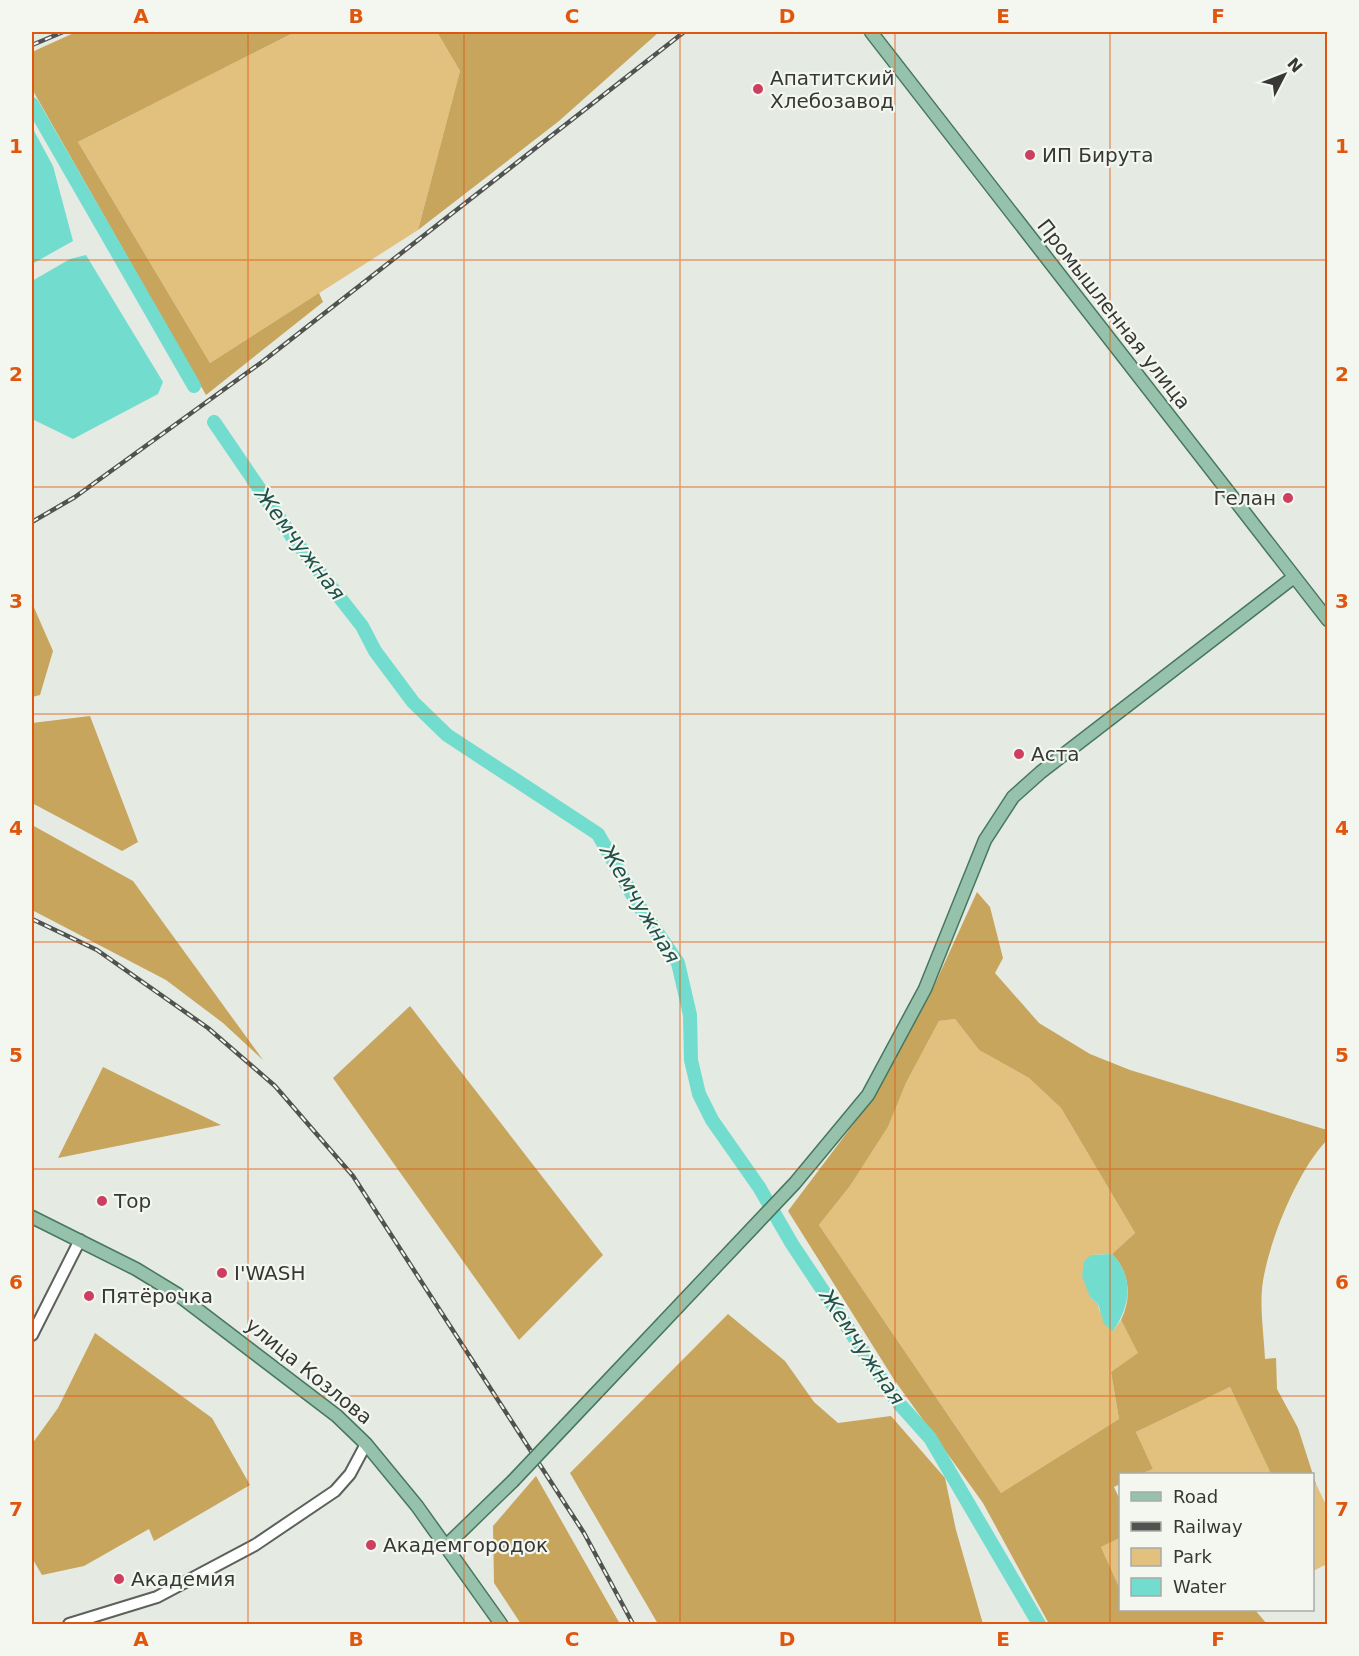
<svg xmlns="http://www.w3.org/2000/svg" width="1359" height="1656" viewBox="0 0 1359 1656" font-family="'DejaVu Sans',sans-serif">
<rect width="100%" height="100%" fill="#e5eae3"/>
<path fill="#e1c17d" d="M 295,32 L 437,32 L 460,71 L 418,230 L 210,363 L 78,142 Z
M 955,1019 L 979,1050 L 1029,1078 L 1061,1108 L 1135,1233 L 1112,1254 L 1091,1255 L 1090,1297 L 1098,1304 L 1099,1310 L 1113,1331 L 1121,1320 L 1139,1354 L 1111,1372 L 1119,1419 L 1001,1493 L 819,1225 L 850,1186 L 888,1127 L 906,1083 L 939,1021 Z
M 1230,1387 L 1271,1474 L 1141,1474 L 1153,1469 L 1136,1432 Z
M 1316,1484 L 1328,1509 L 1327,1564 L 1313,1571 L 1312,1486 Z
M 1120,1538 L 1120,1589 L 1101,1547 Z"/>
<path fill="#c8a55c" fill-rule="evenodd" d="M 76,32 L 295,32 L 78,142 L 210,363 L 319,293 L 323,302 L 206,395 L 32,89 L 32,52 Z
M 437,32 L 659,32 L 559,121 L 418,230 L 460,71 Z
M 32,603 L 53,651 L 40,695 L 32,697 Z
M 90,716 L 138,842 L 122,851 L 32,803 L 32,723 Z
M 32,825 L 133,881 L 263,1060 L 223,1023 L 166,980 L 32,910 Z
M 977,892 L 990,907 L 1003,958 L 995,973 L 1039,1023 L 1090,1054 L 1130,1070 L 1327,1130 L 1327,1140 C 1298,1170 1270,1238 1263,1281 C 1259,1305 1264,1334 1265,1359 L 1276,1358 L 1277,1389 L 1298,1428 L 1316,1484 L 1313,1486 L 1312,1474 L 1271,1474 L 1230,1387 L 1136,1432 L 1153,1469 L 1141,1474 L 1120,1474 L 1120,1484 L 1114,1487 L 1120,1500 L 1120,1538 L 1101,1547 L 1120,1589 L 1120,1610 L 1255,1610 L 1267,1624 L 1049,1624 L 983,1503 L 895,1381 L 788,1211 L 864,1110 L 929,997 ZM 955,1019 L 979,1050 L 1029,1078 L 1061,1108 L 1135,1233 L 1112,1254 C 1130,1272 1132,1298 1121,1320 L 1138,1353 L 1111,1372 L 1119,1419 L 1001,1493 L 819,1225 L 850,1186 L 888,1127 L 906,1083 L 939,1021 Z
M 410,1006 L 603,1255 L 519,1340 L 333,1078 Z
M 103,1067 L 221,1125 L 58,1158 Z
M 728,1314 L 785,1361 L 814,1402 L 838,1423 L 891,1416 L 945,1478 L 956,1530 L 983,1624 L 658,1624 L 570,1473 Z
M 95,1333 L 212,1418 L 250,1485 L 154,1541 L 149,1529 L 84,1566 L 42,1575 L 32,1558 L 32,1444 L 58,1408 Z
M 536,1476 L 620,1624 L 521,1624 L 494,1583 L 493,1526 Z"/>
<path fill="#72ddcf" d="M 32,127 L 53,166 L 73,241 L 32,264 Z
M 86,255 L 163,382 L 158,394 L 73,439 L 32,419 L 32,281 L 70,259 Z
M 1112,1254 C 1135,1277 1130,1307 1113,1331 L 1104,1324 L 1098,1304 L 1090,1297 L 1082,1276 L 1084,1261 L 1091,1255 Z"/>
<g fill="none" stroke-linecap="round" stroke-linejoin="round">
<path stroke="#72ddcf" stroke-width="14" d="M 32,104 L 194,386
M 214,422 L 293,538 L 362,626 L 375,651 L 413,702 L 447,735 L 598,834 L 637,903 L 678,963 L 690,1015 L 691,1060 L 699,1094 L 712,1120 L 759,1187 L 792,1244 L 895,1399 L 930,1438 L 1039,1624"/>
<g stroke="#5d615b" stroke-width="14">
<path id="minor" d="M 32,1335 L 80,1240
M 69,1624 L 157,1597 L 255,1545 L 335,1491 L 350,1474 L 366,1444"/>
</g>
<g stroke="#47775e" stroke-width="15">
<path id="major" d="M 871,32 L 1328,620
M 32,1217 L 136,1269 L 177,1294 L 337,1416 L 366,1444 L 417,1506 L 501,1624
M 565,1426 L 795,1183 L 868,1095 L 925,989 L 985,840 L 1013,797 L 1041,772 L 1294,577
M 447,1545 L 513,1481"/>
</g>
<use href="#minor" stroke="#fff" stroke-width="10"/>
<use href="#major" stroke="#96c2ab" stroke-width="12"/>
<g stroke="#515350" stroke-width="4.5">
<path id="rail" d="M 32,45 L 63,32
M 32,522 L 75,497 L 262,362 L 684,32
M 32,919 L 97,950 L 208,1028 L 275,1086 L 353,1176 L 584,1533 L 633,1624"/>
</g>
<use href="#rail" stroke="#f3f7f0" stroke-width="2" stroke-dasharray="7" stroke-linecap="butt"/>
<g stroke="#47775e" stroke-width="15" stroke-linecap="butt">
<path id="major-bridge" d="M 513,1481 L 565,1426"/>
</g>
<use href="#major-bridge" stroke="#96c2ab" stroke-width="12"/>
</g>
<path fill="none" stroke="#df570e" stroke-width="1.5" stroke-opacity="0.55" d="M 248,32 L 248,1624M 464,32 L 464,1624M 680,32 L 680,1624M 895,32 L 895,1624M 1110,32 L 1110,1624M 32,260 L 1328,260M 32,487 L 1328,487M 32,714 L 1328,714M 32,942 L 1328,942M 32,1169 L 1328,1169M 32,1396 L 1328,1396"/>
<g fill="#cd3e60" stroke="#f3f7f0" stroke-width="2">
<circle cx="758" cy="89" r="6"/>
<circle cx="1030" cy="155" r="6"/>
<circle cx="1288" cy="498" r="6"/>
<circle cx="1019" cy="754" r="6"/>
<circle cx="102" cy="1201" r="6"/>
<circle cx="222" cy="1273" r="6"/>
<circle cx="89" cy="1296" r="6"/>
<circle cx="371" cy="1545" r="6"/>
<circle cx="119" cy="1579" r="6"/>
</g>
<g text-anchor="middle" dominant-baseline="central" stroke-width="4.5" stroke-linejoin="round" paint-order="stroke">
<g font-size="20" fill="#373836" stroke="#f3f7f0" text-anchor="start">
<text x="770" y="78">Апатитский<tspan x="770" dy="23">Хлебозавод</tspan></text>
<text x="1042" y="155">ИП Бирута</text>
<text x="1276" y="498" text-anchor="end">Гелан</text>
<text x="1031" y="754">Аста</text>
<text x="114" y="1201">Тор</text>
<text x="234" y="1273">I'WASH</text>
<text x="101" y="1296">Пятёрочка</text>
<text x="383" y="1545">Академгородок</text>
<text x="131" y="1579">Академия</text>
</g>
<g font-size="20" fill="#373836" stroke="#f3f7f0">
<text transform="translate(1114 314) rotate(52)">Промышленная улица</text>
<text transform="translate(309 1371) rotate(39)">улица Козлова</text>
</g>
<g font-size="21" font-style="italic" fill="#22514b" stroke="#f3f7f0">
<text transform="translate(300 544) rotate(53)">Жемчужная</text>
<text transform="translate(640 904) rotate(59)">Жемчужная</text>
<text transform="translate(862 1347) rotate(56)">Жемчужная</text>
</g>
</g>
<rect width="1359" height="1656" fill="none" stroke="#f3f7f0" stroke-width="66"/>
<rect x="1119" y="1473" width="195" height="138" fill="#f3f7f0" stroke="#a8aba6" stroke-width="1.5"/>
<rect x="1131" y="1492" width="30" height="9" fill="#96c2ab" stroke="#a8aba6" stroke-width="1.5"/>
<text x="1173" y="1503" font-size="18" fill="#373836">Road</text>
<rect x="1131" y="1522" width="30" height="9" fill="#515350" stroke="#a8aba6" stroke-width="1.5"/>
<text x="1173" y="1533" font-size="18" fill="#373836">Railway</text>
<rect x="1131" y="1548" width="30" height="18" fill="#e1c17d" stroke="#a8aba6" stroke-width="1.5"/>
<text x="1173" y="1563" font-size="18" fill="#373836">Park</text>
<rect x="1131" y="1578" width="30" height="18" fill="#72ddcf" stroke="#a8aba6" stroke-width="1.5"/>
<text x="1173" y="1593" font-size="18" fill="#373836">Water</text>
<g transform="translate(1284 75) rotate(48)" stroke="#f3f7f0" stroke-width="4.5" paint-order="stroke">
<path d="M0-4.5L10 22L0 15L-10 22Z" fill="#373836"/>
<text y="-9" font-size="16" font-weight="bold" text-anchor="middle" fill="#373836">N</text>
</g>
<rect x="33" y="33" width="1293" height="1590" fill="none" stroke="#df570e" stroke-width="2"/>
<g font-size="20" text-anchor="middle" font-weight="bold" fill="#df570e">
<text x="141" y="23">A</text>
<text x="356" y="23">B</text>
<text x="572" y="23">C</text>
<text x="787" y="23">D</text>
<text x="1003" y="23">E</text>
<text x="1218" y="23">F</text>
<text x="16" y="153">1</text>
<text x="1342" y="153">1</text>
<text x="16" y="381">2</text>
<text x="1342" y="381">2</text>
<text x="16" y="608">3</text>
<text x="1342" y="608">3</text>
<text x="16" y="835">4</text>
<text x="1342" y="835">4</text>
<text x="16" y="1062">5</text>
<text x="1342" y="1062">5</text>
<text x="16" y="1289">6</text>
<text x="1342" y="1289">6</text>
<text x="16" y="1516">7</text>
<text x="1342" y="1516">7</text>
<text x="141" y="1646">A</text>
<text x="356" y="1646">B</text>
<text x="572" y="1646">C</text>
<text x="787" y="1646">D</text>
<text x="1003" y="1646">E</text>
<text x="1218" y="1646">F</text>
</g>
</svg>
